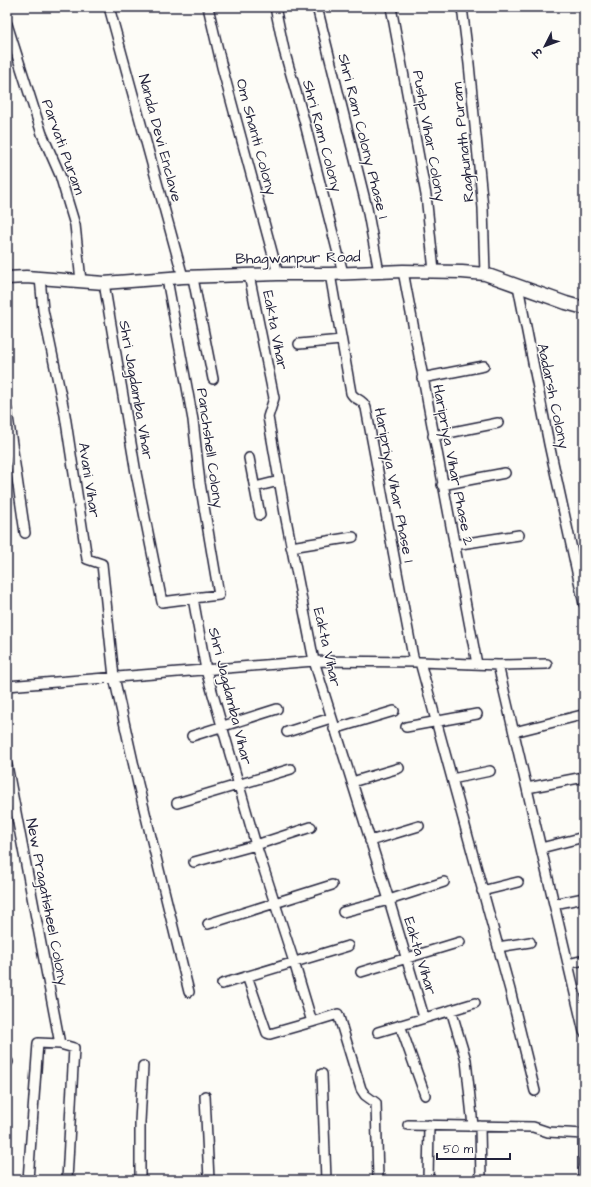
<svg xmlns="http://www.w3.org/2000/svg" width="591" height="1187" viewBox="0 0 591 1187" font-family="'Architects Daughter','Playpen Sans Deva',sans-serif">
<rect width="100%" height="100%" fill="#fdfcf7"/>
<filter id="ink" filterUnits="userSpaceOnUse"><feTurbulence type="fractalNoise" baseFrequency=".025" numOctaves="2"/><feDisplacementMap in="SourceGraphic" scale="8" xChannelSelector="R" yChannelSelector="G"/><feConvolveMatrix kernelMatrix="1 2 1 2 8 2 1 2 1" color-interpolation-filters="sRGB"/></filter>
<g filter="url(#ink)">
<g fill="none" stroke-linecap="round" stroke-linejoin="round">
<g stroke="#22223b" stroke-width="12">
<path id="minor" d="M 109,7 L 183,277
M 208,7 L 222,67 L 278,274
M 275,7 L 284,50 L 304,120 L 343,273
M 317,7 L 367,208 L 379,272
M 391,7 L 426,195 L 434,271
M 462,7 L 469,64 L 483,208 L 485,274
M 7,24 L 42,134 L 60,175 L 68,202 L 75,225 L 81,281
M 403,271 L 477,664
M 330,274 L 351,393 C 355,401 363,398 366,408 L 414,662
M 249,275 L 274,398 L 268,417 L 286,519 L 314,661 L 389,900 L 424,1017
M 40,278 L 43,310 L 65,415 L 87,559 L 102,564 L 114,677 L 138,784 L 189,992
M 193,278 L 213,379
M 167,279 L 193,420 L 200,483 L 219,595 L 193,598
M 104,283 L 136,473 L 162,602 L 193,598 L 206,670 L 256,845 L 294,962 L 312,1022 L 338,1014 L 361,1089 L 365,1095 L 376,1103 L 378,1180
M 518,286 L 549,444 L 584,604
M 299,344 L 341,340
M 422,378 L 484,366
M 7,410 L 25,533
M 433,436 L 498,423
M 249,458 L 260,515
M 442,485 L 505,473
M 255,487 L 279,481
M 454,545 L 519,535
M 291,547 L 353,537
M 420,662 L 510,990 L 535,1091
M 498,665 L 584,1032
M 7,686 L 314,661 L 420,662 L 498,665 L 547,664
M 406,727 L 477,714
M 334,729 L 394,711
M 287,732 L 331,718
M 514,732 L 582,715
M 192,736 L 277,709
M 7,765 L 60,1044
M 452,779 L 490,771
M 352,782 L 399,768
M 527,788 L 584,777
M 177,803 L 291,769
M 370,841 L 419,826
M 541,848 L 584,837
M 194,862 L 256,845 L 311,827
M 482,891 L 518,882
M 554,904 L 584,898
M 343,912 L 389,900 L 444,882
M 208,924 L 332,885
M 498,947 L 530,942
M 568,964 L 584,960
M 361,972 L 460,942
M 247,976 L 267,1033 L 270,1034 L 312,1022
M 222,984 L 348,946
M 451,1010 L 466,1060 L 473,1126
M 400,1025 L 425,1095
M 378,1032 L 475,1003
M 7,1062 L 8,1062
M 322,1074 L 326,1180
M 205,1096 L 209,1180
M 408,1125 L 533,1127 L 548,1132 L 584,1134
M 480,1126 L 481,1180
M 583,1134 L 583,1180
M 28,1180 L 38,1043 L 60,1044 L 74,1048 L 67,1180
M 140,1180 L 140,1122 L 143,1066
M 428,1180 L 429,1125"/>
</g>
<g stroke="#22223b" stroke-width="15">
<path id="tertiary" d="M 7,278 L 26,277 L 104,283 L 183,277 L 278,274 L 330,274 L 403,271 L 462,272 L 485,274 L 566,303 L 584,308"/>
</g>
<use href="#minor" stroke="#fdfcf7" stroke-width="9"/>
<use href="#tertiary" stroke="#fdfcf7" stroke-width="12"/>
</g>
</g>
<g text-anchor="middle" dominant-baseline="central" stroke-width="3" stroke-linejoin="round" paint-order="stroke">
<g font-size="15" fill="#22223b" stroke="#fdfcf7">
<text transform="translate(322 136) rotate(75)">Shri Ram Colony</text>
<text transform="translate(363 136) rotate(76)">Shri Ram Colony Phase 1</text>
<text transform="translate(429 136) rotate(80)">Pushp Vihar Colony</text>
<text transform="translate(256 137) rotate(75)">Om Shanti Colony</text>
<text transform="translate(160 138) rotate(75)">Nanda Devi Enclave</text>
<text transform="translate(463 142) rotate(-96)">Raghunath Puram</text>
<text transform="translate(63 147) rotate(70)">Parvati Puram</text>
<text transform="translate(298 258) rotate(-1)">Bhagwanpur Road</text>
<text transform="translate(275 330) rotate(79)">Eakta Vihar</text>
<text transform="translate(136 390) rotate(80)">Shri Jagdamba Vihar</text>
<text transform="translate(553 396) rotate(78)">Aadarsh Colony</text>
<text transform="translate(210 448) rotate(82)">Panchshell Colony</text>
<text transform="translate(453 465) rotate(79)">Haripriya Vihar Phase 2</text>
<text transform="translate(89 480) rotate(81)">Avani Vihar</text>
<text transform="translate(394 485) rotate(79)">Haripriya Vihar Phase 1</text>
<text transform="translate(327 647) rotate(77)">Eakta Vihar</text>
<text transform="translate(230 696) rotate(76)">Shri Jagdamba Vihar</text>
<text transform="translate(47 902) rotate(79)">New Pragatisheel Colony</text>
<text transform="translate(420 956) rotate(73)">Eakta Vihar</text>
</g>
</g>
<rect width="591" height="1187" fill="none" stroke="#fdfcf7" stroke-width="24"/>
<rect x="12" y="12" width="567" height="1163" fill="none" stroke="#22223b" stroke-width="1.5" filter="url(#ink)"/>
<g transform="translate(545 46) rotate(228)" stroke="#fdfcf7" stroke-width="3" paint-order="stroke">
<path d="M0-3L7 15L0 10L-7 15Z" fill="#22223b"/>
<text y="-6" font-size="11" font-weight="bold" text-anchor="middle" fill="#22223b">उ</text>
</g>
<path d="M437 1153v6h73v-6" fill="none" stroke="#22223b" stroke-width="2"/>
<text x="443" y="1153" font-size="12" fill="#22223b" stroke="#fdfcf7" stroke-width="3" paint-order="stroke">50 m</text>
</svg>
